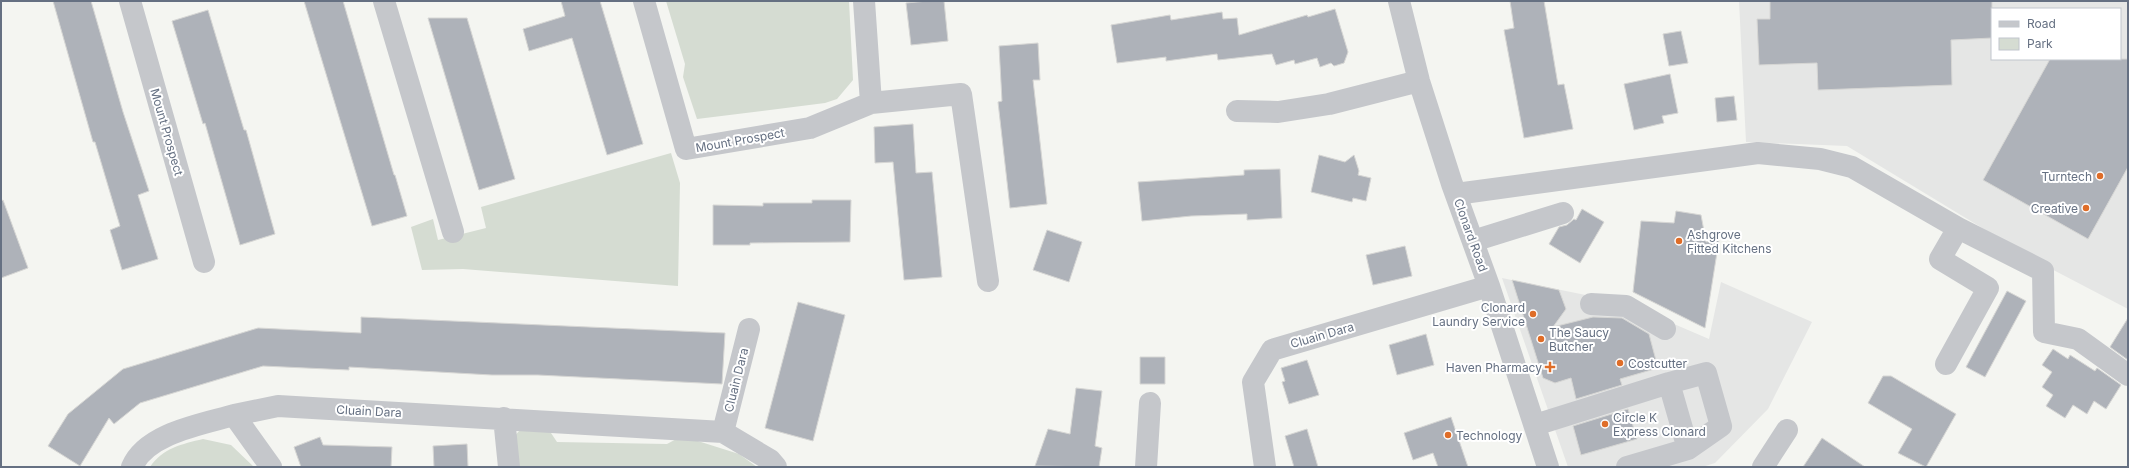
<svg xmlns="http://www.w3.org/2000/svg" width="2129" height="468" viewBox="0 0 2129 468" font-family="Inter,sans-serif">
<rect width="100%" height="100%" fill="#f4f5f1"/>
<path fill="#e5e6e5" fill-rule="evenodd" d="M 1739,1 L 2128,1 L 2128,309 L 2040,263 L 1847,146 L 1746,142 ZM 1992,9 L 2120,9 L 2120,59 L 1992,59 Z
M 1502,278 L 1625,303 L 1709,339 L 1721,282 L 1812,322 L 1768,409 L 1715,463 L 1702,467 L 1568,467 Z"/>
<path fill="#d5dcd2" d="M 666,1 L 849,1 L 853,80 L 837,99 L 825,103 L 697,119 L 683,77 L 685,64 Z
M 671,153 L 680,183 L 678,286 L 463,269 L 422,270 L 411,227 L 433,219 L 438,240 L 486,228 L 481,207 Z
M 520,430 L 549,430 L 557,442 L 667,444 L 682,436 L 739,454 L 757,467 L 516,467 L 512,439 Z
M 203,439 L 231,445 L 254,467 L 150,467 C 163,448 182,444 203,439 Z"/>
<path fill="#aeb2b9" stroke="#d6d6d4" d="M 53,1 L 91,1 L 123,112 L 149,191 L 138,195 L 158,259 L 122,270 L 110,230 L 120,226 L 95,142 L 93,142 Z
M 304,1 L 343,1 L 394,175 L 395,175 L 407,216 L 372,226 Z
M 561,1 L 600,1 L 643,144 L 607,155 L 572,38 L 529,51 L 523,29 L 565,16 Z
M 928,1 L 944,1 L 948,41 L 911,45 L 906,3 Z
M 1510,1 L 1544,1 L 1558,85 L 1564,84 L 1573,129 L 1524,138 L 1504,30 L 1514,28 Z
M 1770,1 L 1992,1 L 1992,38 L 1951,40 L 1952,85 L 1818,90 L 1817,63 L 1759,65 L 1757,19 L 1770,19 Z
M 1335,9 L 1348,52 L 1344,63 L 1334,66 L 1331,63 L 1320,67 L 1317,58 L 1295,64 L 1294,60 L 1276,65 L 1272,54 L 1218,60 L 1217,54 L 1166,61 L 1166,57 L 1117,63 L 1111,25 L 1170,15 L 1171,20 L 1222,12 L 1223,19 L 1237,18 L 1239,35 L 1307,15 L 1308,17 Z
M 208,10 L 244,130 L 246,130 L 275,234 L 240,245 L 205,123 L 203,124 L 172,21 Z
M 428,18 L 467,18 L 515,179 L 479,190 Z
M 1681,31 L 1688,63 L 1669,66 L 1663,34 Z
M 1038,43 L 1040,80 L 1033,80 L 1047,204 L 1010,208 L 998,102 L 1002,101 L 999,46 Z
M 2050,59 L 2128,59 L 2128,167 L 2088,239 L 1983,180 Z
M 1670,74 L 1678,113 L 1662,116 L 1664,123 L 1634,130 L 1624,84 Z
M 1734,96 L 1737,120 L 1717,122 L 1715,98 Z
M 913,124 L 916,173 L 932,172 L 942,277 L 904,280 L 893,162 L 875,163 L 874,127 Z
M 1319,155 L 1345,162 L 1354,155 L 1359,171 L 1358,175 L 1371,178 L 1366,201 L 1353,198 L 1352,202 L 1311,192 Z
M 1280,169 L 1282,218 L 1247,220 L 1247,214 L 1191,216 L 1142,221 L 1138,182 L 1244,175 L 1244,170 Z
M 3,200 L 28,268 L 1,278 L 1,201 Z
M 812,200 L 851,200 L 850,242 L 750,243 L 750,245 L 713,245 L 713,205 L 763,206 L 763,203 L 812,203 Z
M 1582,209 L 1604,222 L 1580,263 L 1549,244 L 1559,227 L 1567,225 L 1574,219 L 1576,220 Z
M 1676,211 L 1701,215 L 1706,242 L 1719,240 L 1705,328 L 1633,292 L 1641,221 L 1674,223 Z
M 1047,230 L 1082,242 L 1069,282 L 1033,270 Z
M 1405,246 L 1412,276 L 1373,285 L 1366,255 Z
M 1512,280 L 1559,290 L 1566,309 L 1553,327 L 1593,317 L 1622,318 L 1649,334 L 1658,368 L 1620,379 L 1622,385 L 1576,399 L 1571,378 L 1555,383 L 1543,378 Z
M 2007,291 L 2026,301 L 1985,377 L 1966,367 Z
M 798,302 L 845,315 L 813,441 L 765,428 Z
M 361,317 L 725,333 L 722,384 L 538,375 L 492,375 L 349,367 L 349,370 L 263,366 L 140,403 L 114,424 L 109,418 L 80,466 L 48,446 L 68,414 L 123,369 L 258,328 L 361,333 Z
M 2128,318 L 2128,360 L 2110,347 Z
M 1426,334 L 1434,365 L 1397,375 L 1389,345 Z
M 2053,349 L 2068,359 L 2070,355 L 2095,371 L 2097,368 L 2121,385 L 2106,409 L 2094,401 L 2087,414 L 2073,405 L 2065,418 L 2046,406 L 2053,395 L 2042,387 L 2052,372 L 2042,365 Z
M 1140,357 L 1165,357 L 1165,384 L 1140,384 Z
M 1307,360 L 1319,395 L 1289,404 L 1282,382 L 1285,381 L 1281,368 Z
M 1883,376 L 1891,376 L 1956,414 L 1926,467 L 1898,453 L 1912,429 L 1868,403 Z
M 1076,388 L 1102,391 L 1095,446 L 1102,448 L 1099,467 L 1035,466 L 1048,429 L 1070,434 Z
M 1628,409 L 1637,439 L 1581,455 L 1573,426 Z
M 1451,417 L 1468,467 L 1438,467 L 1433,453 L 1413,460 L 1404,433 Z
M 1307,429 L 1318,467 L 1294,467 L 1285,436 Z
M 320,437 L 323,445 L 392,447 L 391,467 L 301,467 L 294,447 Z
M 1822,438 L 1865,467 L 1803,467 Z
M 467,444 L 468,467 L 434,467 L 433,446 Z"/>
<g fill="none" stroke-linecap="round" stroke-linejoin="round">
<path stroke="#c5c7cb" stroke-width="22" d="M 130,1 L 204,262
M 384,1 L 453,232
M 644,1 L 686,149 L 810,128 L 871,103 L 864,1
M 1399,1 L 1419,81 L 1452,184 L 1489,286 L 1548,467
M 871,103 L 961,94 L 988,281
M 1237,111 L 1278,112 L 1329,104 L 1419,81
M 1456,194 L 1758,153 L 1820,159 L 1852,167 L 1958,228 L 2043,271 L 2044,332 L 2078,339 L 2128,375
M 1473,241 L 1563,213
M 1591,304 L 1626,306 L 1665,329
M 1946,364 L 1988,288 L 1940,259 L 1958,228
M 234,415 L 278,406 L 723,432 L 770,460 L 776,467
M 504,418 L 509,467
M 1535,425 L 1669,383
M 723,432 L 749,329
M 132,467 C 146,433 203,424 234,415 L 271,467
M 1146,467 L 1150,403
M 1265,467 L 1253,382 L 1272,350 L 1489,286
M 1627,467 L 1688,449 L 1721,426 L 1706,373 L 1669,383 L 1688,449
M 1763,467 L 1787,430"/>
</g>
<g fill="#df6d28" stroke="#fff" stroke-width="1.5">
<circle cx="2100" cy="176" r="4"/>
<circle cx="2086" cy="208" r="4"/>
<circle cx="1679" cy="241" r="4"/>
<circle cx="1533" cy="314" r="4"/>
<circle cx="1541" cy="339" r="4"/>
<circle cx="1620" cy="363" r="4"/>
<path d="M1548 361h4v4h4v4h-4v4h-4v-4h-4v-4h4z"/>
<circle cx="1605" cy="424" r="4"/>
<circle cx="1448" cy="435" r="4"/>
</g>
<g text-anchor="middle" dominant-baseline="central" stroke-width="4" stroke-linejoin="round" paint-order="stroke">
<g font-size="12" fill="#657082" stroke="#fff">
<text transform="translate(167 132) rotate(74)">Mount Prospect</text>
<text transform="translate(740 140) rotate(-10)">Mount Prospect</text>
<text transform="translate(1471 235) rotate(70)">Clonard Road</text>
<text transform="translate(1322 335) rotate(-16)">Cluain Dara</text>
<text transform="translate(736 380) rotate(-76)">Cluain Dara</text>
<text transform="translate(369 411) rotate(3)">Cluain Dara</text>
</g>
<g font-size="12" fill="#657082" stroke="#fff" text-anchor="start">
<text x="2092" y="176" text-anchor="end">Turntech</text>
<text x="2078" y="208" text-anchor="end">Creative</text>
<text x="1687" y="234">Ashgrove<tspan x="1687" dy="14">Fitted Kitchens</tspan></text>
<text x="1525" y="307" text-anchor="end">Clonard<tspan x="1525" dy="14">Laundry Service</tspan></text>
<text x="1549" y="332">The Saucy<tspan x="1549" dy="14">Butcher</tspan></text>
<text x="1628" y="363">Costcutter</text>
<text x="1542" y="367" text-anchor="end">Haven Pharmacy</text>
<text x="1613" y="417">Circle K<tspan x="1613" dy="14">Express Clonard</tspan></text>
<text x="1456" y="435">Technology</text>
</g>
</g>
<rect width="2129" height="468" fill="none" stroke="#657082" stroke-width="4"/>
<rect x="1991" y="8" width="130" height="52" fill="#ffffff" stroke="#c1c6cd"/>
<rect x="1999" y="21" width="20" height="6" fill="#c5c7cb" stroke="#c1c6cd"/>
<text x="2027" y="28" font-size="12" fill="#657082">Road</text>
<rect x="1999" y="38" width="20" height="12" fill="#d5dcd2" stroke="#c1c6cd"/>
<text x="2027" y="48" font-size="12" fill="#657082">Park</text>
</svg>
